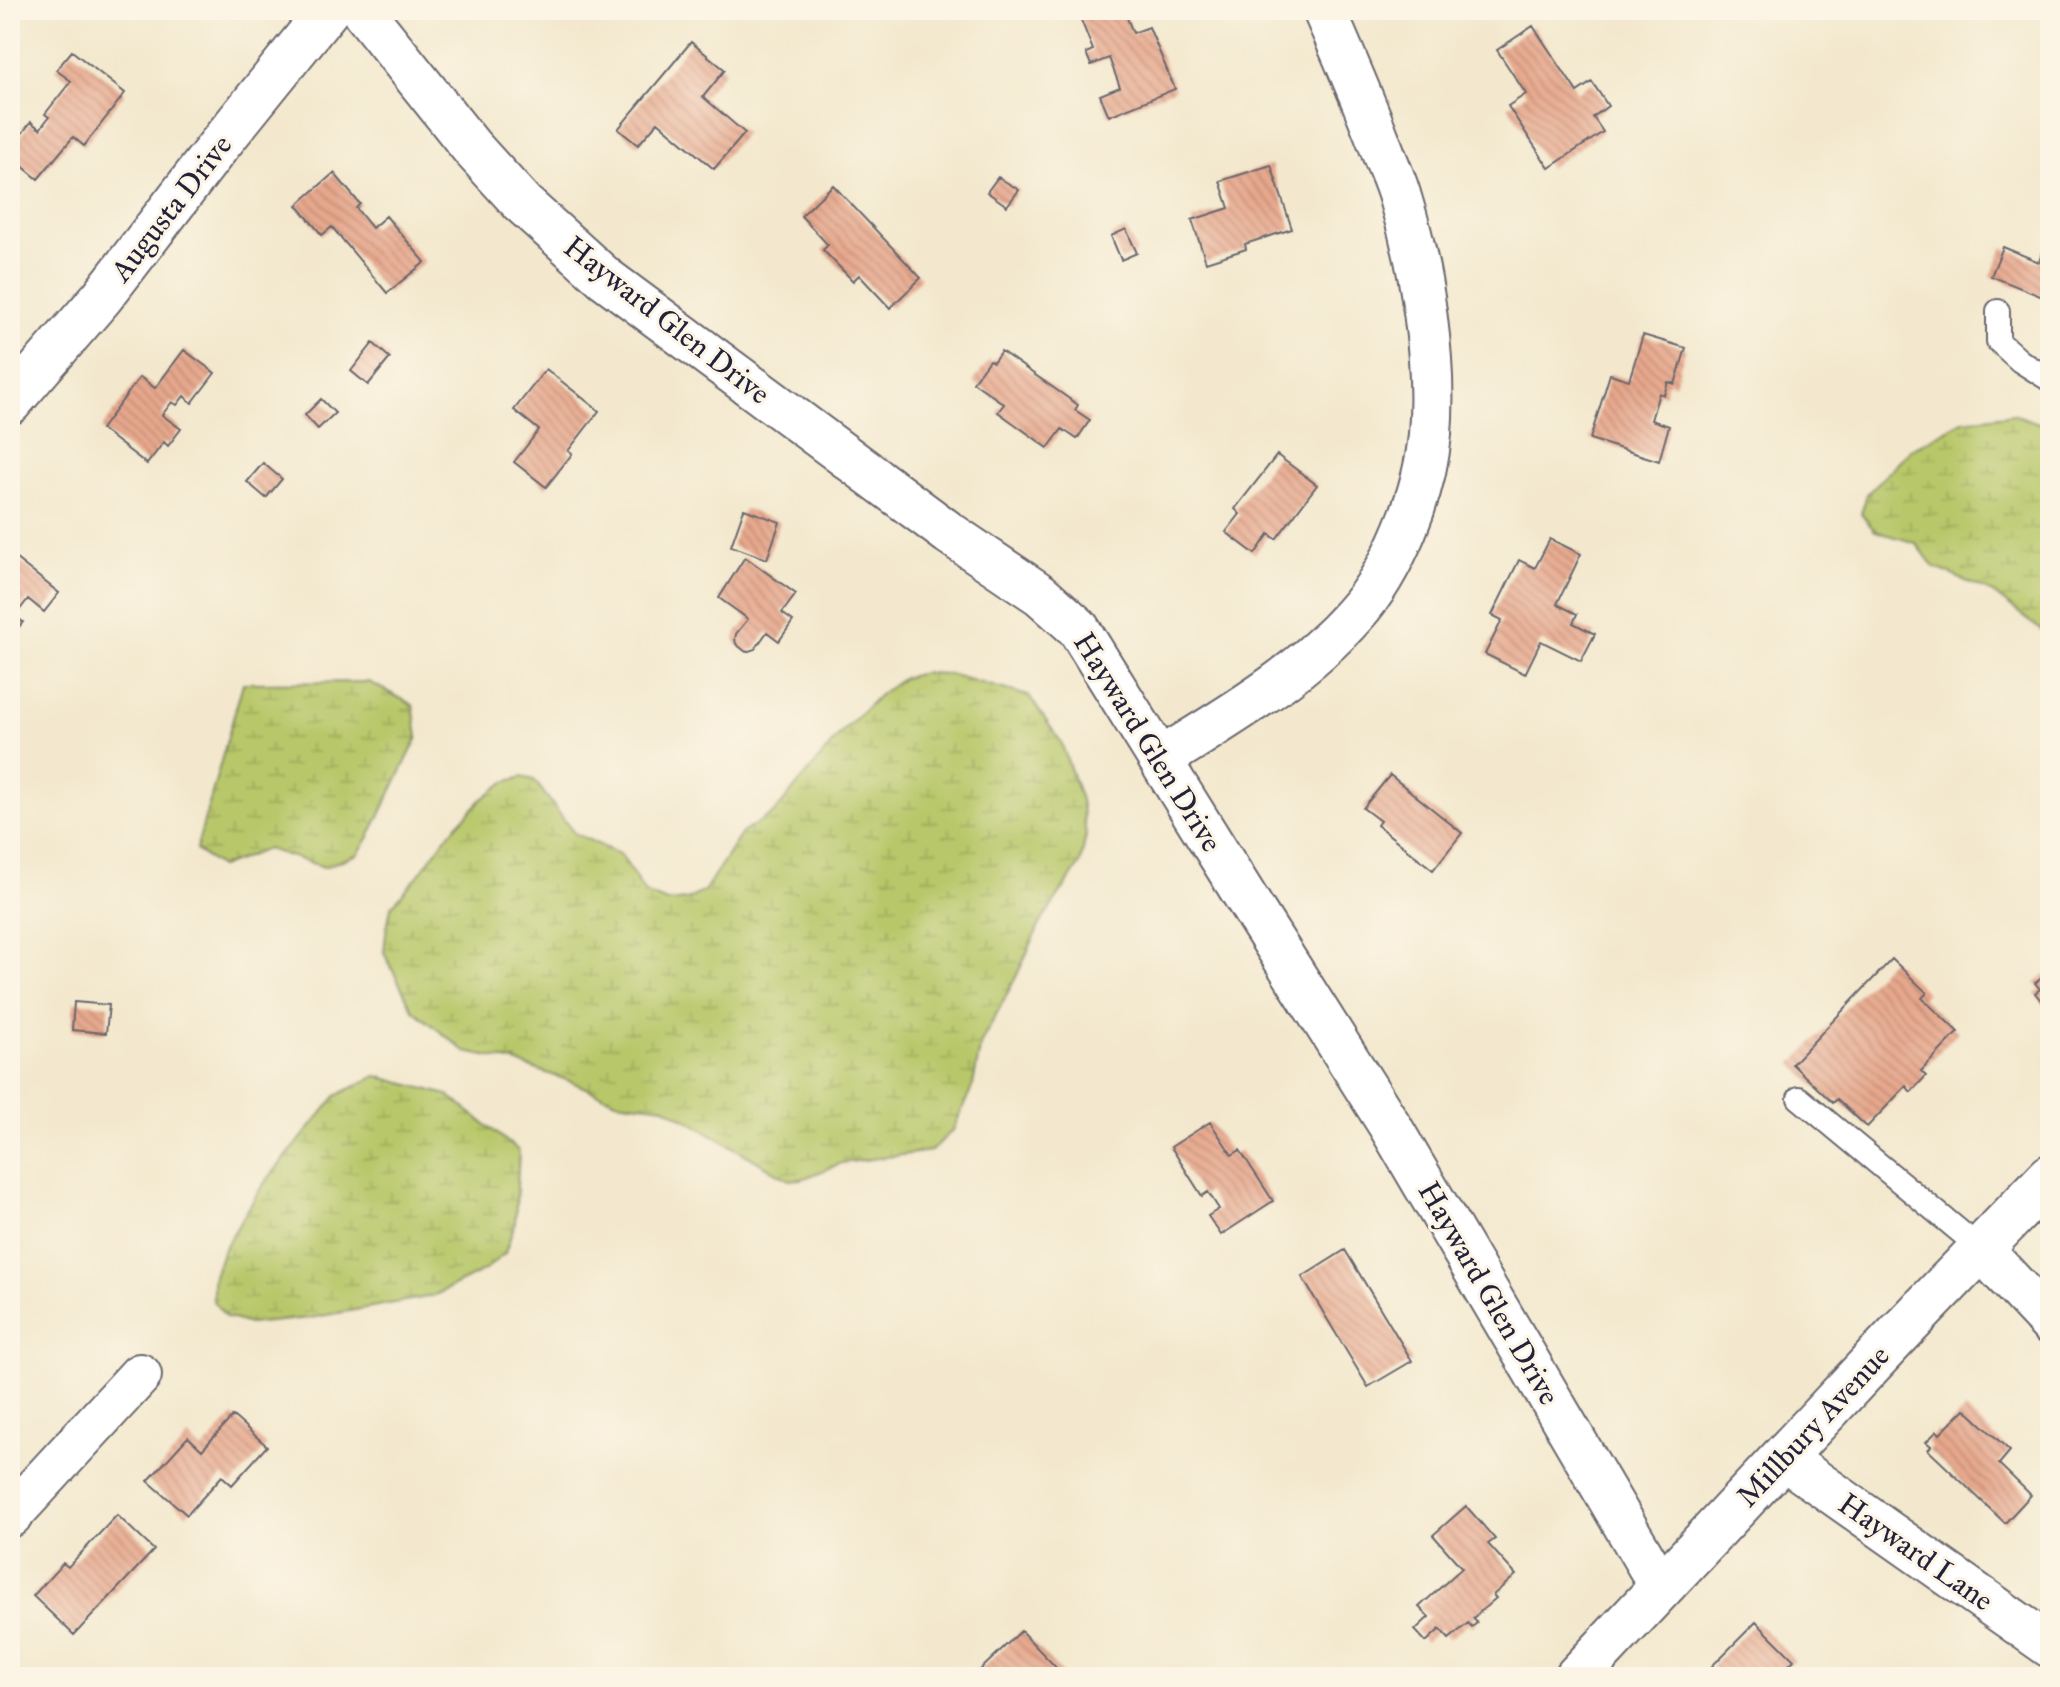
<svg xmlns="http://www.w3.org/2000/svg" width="2060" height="1687" viewBox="0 0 2060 1687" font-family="'IM FELL Great Primer',serif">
<defs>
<pattern id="wetland-marsh" width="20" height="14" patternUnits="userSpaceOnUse" patternTransform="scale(2)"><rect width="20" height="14" fill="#b8c769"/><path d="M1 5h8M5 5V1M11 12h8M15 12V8" fill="none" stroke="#9eab5c"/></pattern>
<pattern id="building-back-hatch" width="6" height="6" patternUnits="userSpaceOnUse" patternTransform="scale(2)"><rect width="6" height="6" fill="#e6a78c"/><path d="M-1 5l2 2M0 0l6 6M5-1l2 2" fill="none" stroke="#c58f7a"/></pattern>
</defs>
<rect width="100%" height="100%" fill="#fcf5e5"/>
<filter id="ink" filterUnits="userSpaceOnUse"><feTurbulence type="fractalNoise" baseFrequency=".0125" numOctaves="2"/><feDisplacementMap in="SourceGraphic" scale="16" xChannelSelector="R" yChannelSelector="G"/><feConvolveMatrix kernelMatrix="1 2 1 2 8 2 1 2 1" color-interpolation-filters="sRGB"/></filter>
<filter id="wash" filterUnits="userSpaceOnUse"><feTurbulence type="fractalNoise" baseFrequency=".006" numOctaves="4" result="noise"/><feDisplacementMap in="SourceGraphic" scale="32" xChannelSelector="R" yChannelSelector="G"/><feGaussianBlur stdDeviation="1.8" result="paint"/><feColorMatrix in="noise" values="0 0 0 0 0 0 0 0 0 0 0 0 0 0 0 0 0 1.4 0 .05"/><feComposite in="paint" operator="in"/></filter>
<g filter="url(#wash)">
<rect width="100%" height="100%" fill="#f3e8cd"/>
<path fill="url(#wetland-marsh)" stroke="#6d7452" stroke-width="2" d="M 2013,414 L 2050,427 L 2050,637 L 1993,593 L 1934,567 L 1916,543 L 1875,531 L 1861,514 L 1867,494 L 1910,450 L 1963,421 Z
M 923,673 L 949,674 L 1029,696 L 1061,742 L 1081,800 L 1086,835 L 1080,864 L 1040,924 L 1017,975 L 981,1043 L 973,1085 L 953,1130 L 931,1151 L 842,1163 L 802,1179 L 789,1180 L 665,1107 L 616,1101 L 567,1080 L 515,1062 L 466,1052 L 413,1010 L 384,953 L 386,933 L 391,907 L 417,877 L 447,836 L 481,800 L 505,782 L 522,777 L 534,780 L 574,833 L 621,855 L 645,893 L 667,902 L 687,900 L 704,891 L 742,833 L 775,812 L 841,733 L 880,694 L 903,678 Z
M 369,682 L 413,705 L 418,737 L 369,837 L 358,854 L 324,867 L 267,849 L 220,867 L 196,850 L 243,683 Z
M 376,1076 L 448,1095 L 519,1151 L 515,1223 L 505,1253 L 485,1270 L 433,1296 L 310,1318 L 249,1324 L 226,1317 L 213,1301 L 213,1279 L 222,1252 L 262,1186 L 337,1095 Z"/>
<g id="blocks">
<path fill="url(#building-back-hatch)" d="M 1077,10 L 1124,10 L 1133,33 L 1149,27 L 1175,89 L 1109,116 L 1100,95 L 1120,87 L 1109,58 L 1091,65 L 1086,53 L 1093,50 Z
M 1533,26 L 1577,92 L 1592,82 L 1608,106 L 1593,117 L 1603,132 L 1549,168 L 1508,106 L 1526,94 L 1497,50 Z
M 691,42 L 725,70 L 703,97 L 745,133 L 714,169 L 658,122 L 638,145 L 618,129 Z
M 72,51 L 125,93 L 84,146 L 73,137 L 38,179 L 10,156 L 10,149 L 31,122 L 40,129 L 49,117 L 45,114 L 71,81 L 56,70 Z
M 1271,165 L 1292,229 L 1245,244 L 1246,249 L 1206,262 L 1192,220 L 1229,208 L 1220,181 Z
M 334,173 L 360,204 L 356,208 L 372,228 L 386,216 L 425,262 L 387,293 L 332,227 L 322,235 L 297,205 Z
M 998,177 L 1019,190 L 1007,206 L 987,192 Z
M 833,185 L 921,278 L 890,308 L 859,275 L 853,281 L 823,250 L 828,245 L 801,216 Z
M 1126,229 L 1137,253 L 1121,260 L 1111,236 Z
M 2003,247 L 2039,262 L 2044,248 L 2050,250 L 2050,300 L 1991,276 Z
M 1643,335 L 1686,348 L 1675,384 L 1668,382 L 1664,395 L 1659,393 L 1651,420 L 1669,426 L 1659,461 L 1590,439 L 1610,374 L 1629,380 Z
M 373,343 L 390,358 L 368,385 L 351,371 Z
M 184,350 L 215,373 L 192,403 L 184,396 L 177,405 L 172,402 L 162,415 L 181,429 L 168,446 L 164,442 L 147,464 L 101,429 L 140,377 L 155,388 Z
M 1001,351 L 1078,405 L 1075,410 L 1090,420 L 1077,439 L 1062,429 L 1048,448 L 998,412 L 1004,404 L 973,382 L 989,360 L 993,362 Z
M 546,369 L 599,411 L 568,451 L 572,454 L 546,487 L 514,462 L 539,430 L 514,410 Z
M 321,399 L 335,413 L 318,429 L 305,415 Z
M 1277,455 L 1317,485 L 1276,539 L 1269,534 L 1255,554 L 1226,532 L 1240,514 L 1235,509 Z
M 263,463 L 282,479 L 266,498 L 247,482 Z
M 744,509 L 780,522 L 767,559 L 731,546 Z
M 1550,539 L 1581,554 L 1557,604 L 1577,614 L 1573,623 L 1595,634 L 1581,661 L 1541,641 L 1525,674 L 1485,654 L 1502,620 L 1492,615 L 1519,560 L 1535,568 Z
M 10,554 L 59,593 L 44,612 L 28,599 L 15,616 L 23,622 L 10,638 Z
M 745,557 L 796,594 L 782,613 L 793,621 L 779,641 L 767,632 L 755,649 L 746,652 L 736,644 L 735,639 L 736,634 L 748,619 L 719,598 Z
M 1390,775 L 1462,833 L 1433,870 L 1377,825 L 1380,821 L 1363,808 Z
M 1892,959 L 1927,993 L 1922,998 L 1958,1032 L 1921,1071 L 1926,1076 L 1911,1092 L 1906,1086 L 1867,1127 L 1837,1099 L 1833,1103 L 1792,1064 Z
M 2050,972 L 2050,1012 L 2035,993 L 2040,989 L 2035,983 Z
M 74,1002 L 109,1005 L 106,1033 L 72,1030 Z
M 1210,1122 L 1232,1155 L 1240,1150 L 1273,1201 L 1221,1235 L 1208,1216 L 1219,1209 L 1208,1192 L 1202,1196 L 1171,1147 Z
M 1345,1250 L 1412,1361 L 1368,1387 L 1302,1277 Z
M 1965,1409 L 2010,1451 L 1999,1464 L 2031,1495 L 2005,1523 L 1928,1450 L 1931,1446 L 1926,1442 L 1937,1431 L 1940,1434 Z
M 233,1416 L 267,1446 L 232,1485 L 222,1476 L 187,1515 L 148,1481 L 188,1437 L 202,1450 Z
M 1466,1506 L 1495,1539 L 1488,1544 L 1516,1575 L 1493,1595 L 1496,1598 L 1473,1618 L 1477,1623 L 1472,1627 L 1468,1623 L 1449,1639 L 1440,1629 L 1426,1642 L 1415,1630 L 1429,1617 L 1419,1607 L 1462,1568 L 1433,1535 Z
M 117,1515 L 154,1550 L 74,1635 L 33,1596 L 63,1563 L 68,1567 Z
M 1756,1622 L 1794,1660 L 1782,1672 L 1787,1677 L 1722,1677 L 1712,1666 Z
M 1021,1631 L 1065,1677 L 983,1677 L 978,1672 Z"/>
</g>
</g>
<g filter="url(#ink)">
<use href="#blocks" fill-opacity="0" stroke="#6b676e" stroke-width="2"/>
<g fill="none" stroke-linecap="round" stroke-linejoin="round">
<g stroke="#6b676e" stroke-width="26">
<path id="service" d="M 1998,311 L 1998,341 L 2020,361 L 2050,380
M 1799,1098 L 1981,1249"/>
</g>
<g stroke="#6b676e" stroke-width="46">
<path id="minor" d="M 362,10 L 472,148 L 522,203 L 605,278 L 949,533 L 1041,595 L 1078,628 L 1256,914 L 1390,1126 L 1661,1587
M 10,403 L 102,297 L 223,140 L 328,10
M 1161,759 C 1229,716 1300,676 1354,615 C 1394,571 1425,493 1430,434 C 1436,362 1422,269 1401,201 C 1397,185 1390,170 1384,155 C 1366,106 1345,58 1324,10
M 1981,1249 L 2050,1323
M 1783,1458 L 2050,1646
M 10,1516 L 140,1375"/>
</g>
<g stroke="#6b676e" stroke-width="48">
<path id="secondary" d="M 1577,1677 L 1893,1340 L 2050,1177"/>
</g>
<use href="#service" stroke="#fff" stroke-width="22"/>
<use href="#minor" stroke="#fff" stroke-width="42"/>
<use href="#secondary" stroke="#fff" stroke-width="44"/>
</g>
</g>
<g text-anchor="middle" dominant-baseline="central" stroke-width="6" stroke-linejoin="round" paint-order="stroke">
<g font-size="30" fill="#22223b" stroke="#fcf5e5">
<text transform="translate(171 208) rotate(-52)">Augusta Drive</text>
<text transform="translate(667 320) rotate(38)">Hayward Glen Drive</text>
<text transform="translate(1148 742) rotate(58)">Hayward Glen Drive</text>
<text transform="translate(1489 1293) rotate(60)">Hayward Glen Drive</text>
<text transform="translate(1813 1426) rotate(-47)">Millbury Avenue</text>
<text transform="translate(1916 1552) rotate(35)">Hayward Lane</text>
</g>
</g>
<rect width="2060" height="1687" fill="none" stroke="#fcf5e5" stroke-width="40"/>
</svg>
